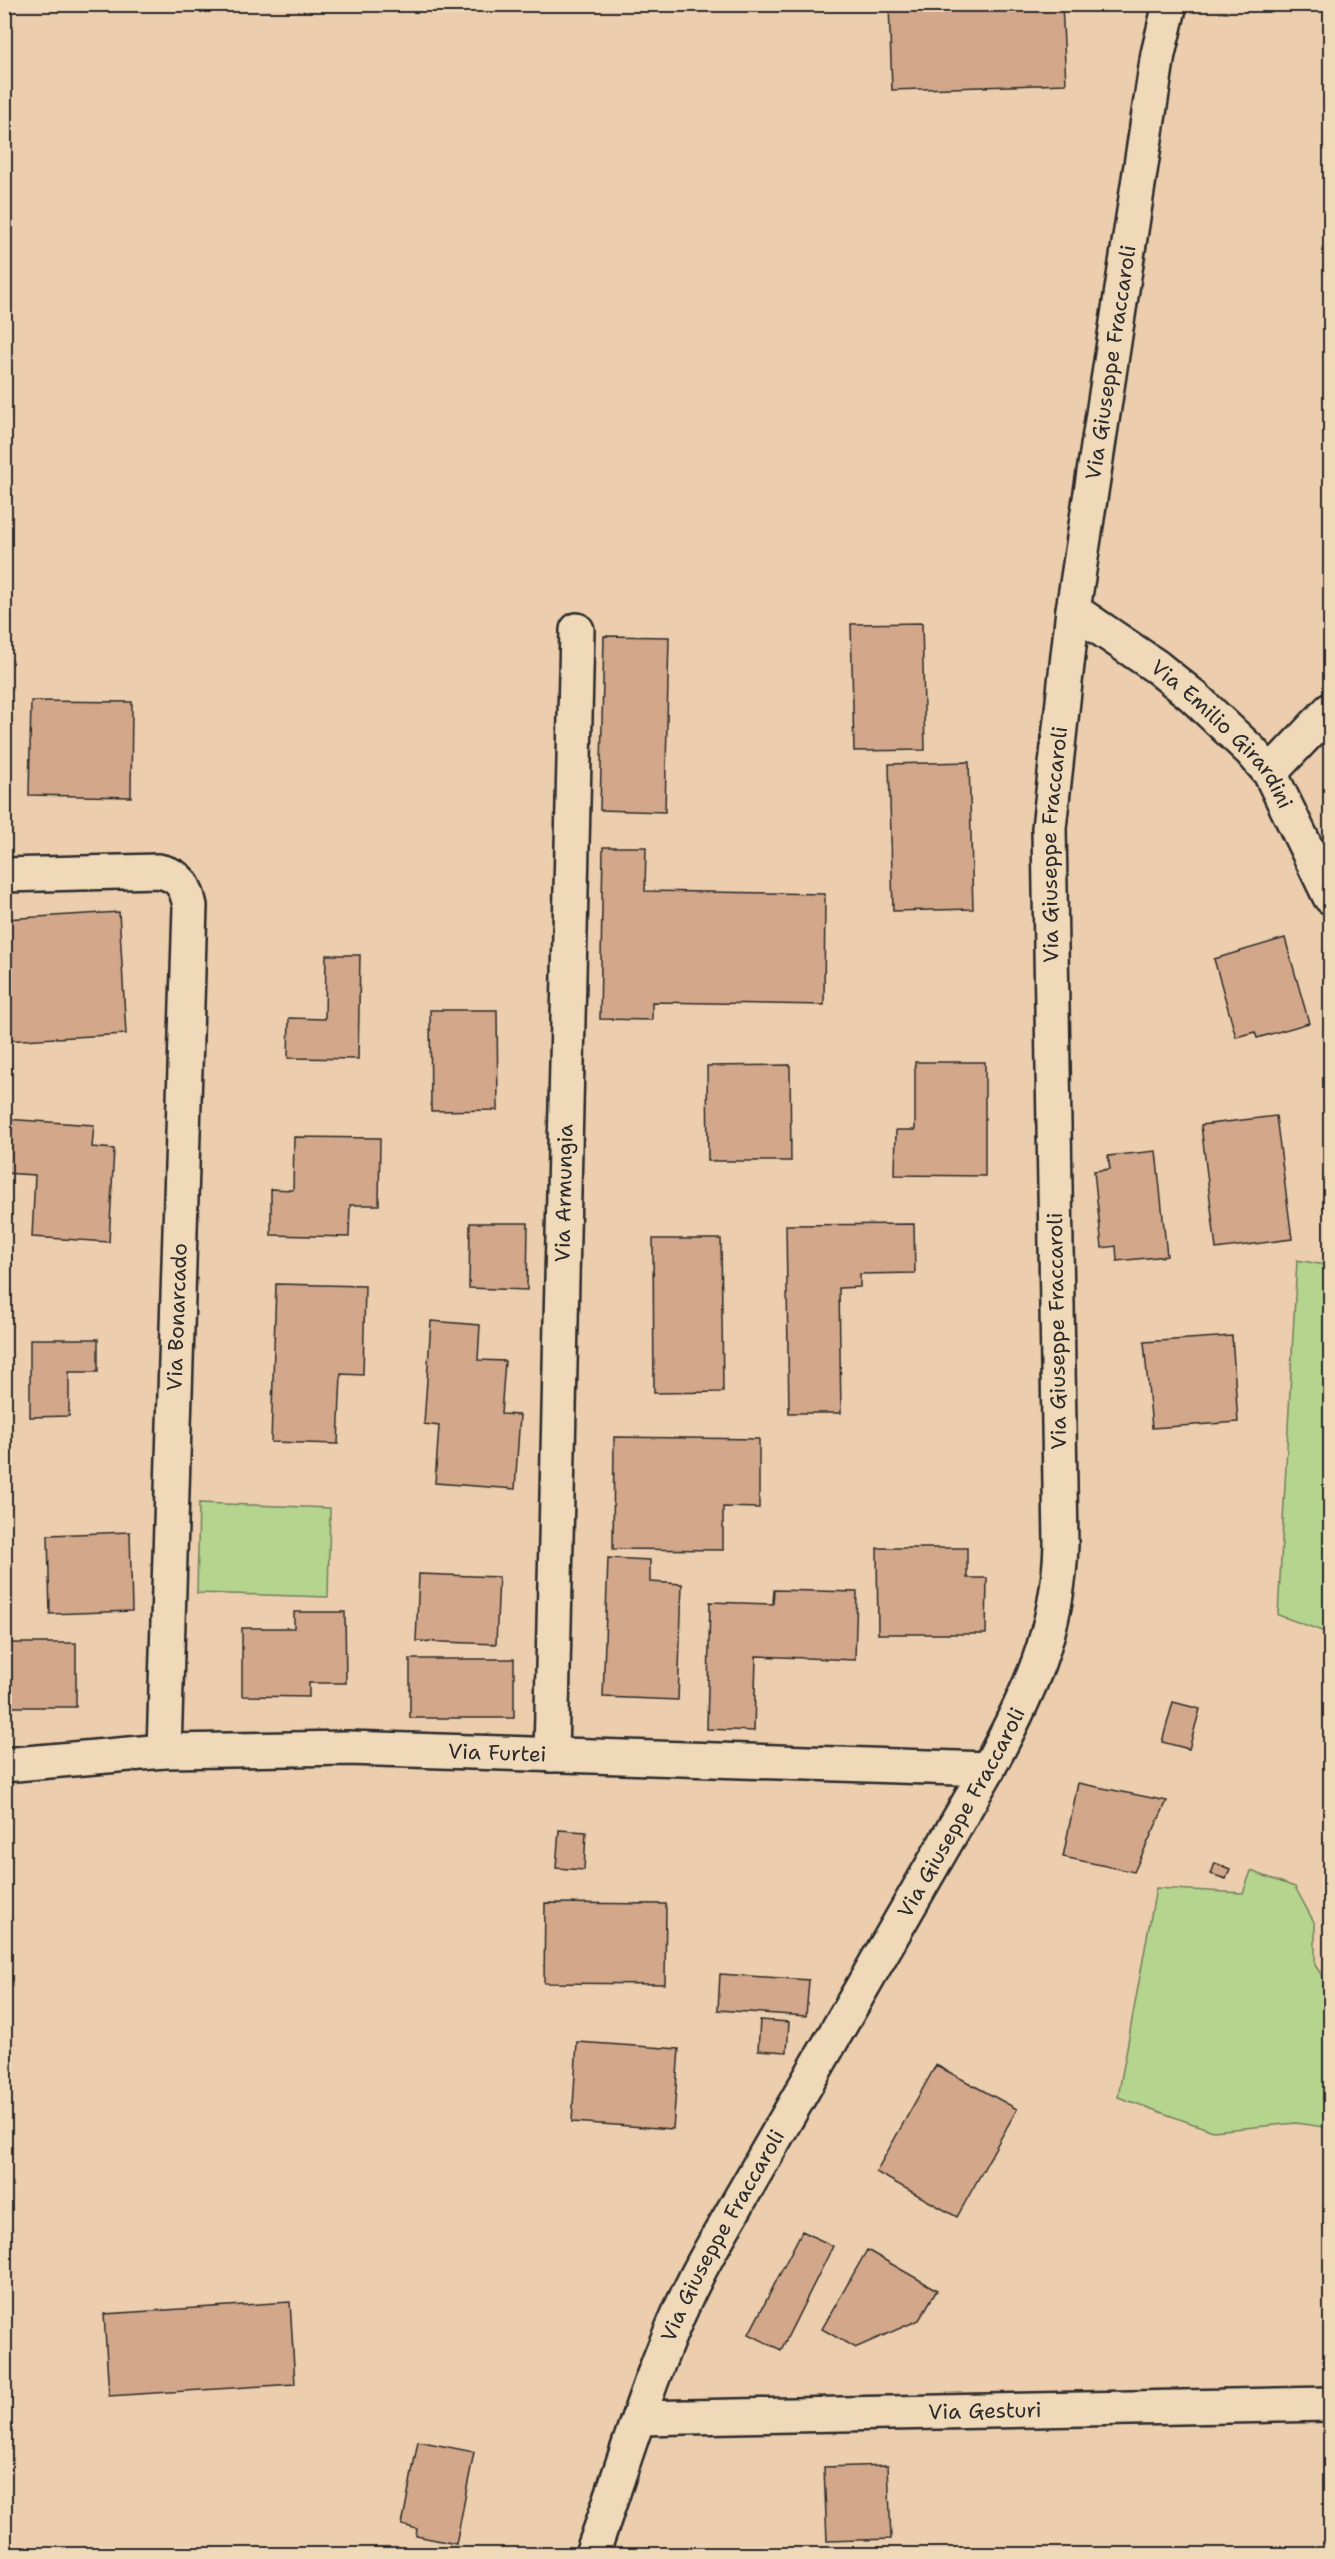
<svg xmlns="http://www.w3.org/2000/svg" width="1335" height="2559" viewBox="0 0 1335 2559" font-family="'Shantell Sans',sans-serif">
<rect width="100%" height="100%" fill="#ecceae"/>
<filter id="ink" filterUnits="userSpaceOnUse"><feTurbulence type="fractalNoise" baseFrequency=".0167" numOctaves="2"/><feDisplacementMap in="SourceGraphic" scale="12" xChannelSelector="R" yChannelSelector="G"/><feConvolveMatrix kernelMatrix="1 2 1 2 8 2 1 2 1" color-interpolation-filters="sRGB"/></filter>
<g filter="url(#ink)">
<path fill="#b5d48e" stroke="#70805c" stroke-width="1.5" d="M 1297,1260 L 1330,1266 L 1330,1634 L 1278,1615 Z
M 199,1503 L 330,1508 L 328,1597 L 197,1593 Z
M 1251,1871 L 1295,1887 L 1315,1924 L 1315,1965 L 1330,1988 L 1330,2128 L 1296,2123 L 1213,2131 L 1118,2097 L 1156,1888 L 1243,1893 Z"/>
<path fill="#d2a78a" stroke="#2b2b2b" stroke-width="1.5" d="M 889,4 L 1062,4 L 1066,84 L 892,90 Z
M 922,623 L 925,750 L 854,751 L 851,624 Z
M 604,636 L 669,637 L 665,812 L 600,810 Z
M 31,701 L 132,702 L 131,797 L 29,795 Z
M 969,762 L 973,909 L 893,911 L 889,764 Z
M 603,847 L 646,847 L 645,891 L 825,894 L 824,1005 L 652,1002 L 652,1020 L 600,1019 Z
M 119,912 L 126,1034 L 4,1041 L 4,919 Z
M 1285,938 L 1309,1023 L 1257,1038 L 1255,1032 L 1236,1037 L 1214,959 Z
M 326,955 L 360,955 L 358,1059 L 288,1058 L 289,1018 L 325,1019 Z
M 430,1010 L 497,1010 L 498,1110 L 431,1111 Z
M 915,1062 L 985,1062 L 985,1176 L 895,1175 L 896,1130 L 915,1130 Z
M 790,1065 L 791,1161 L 708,1161 L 707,1066 Z
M 1276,1116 L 1292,1239 L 1216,1249 L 1201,1125 Z
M 4,1119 L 94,1125 L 92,1147 L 114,1149 L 109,1242 L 32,1237 L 35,1175 L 4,1173 Z
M 294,1137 L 380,1138 L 379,1205 L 350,1205 L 349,1237 L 271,1235 L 271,1189 L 293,1190 Z
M 1156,1151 L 1167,1256 L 1117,1261 L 1116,1246 L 1102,1248 L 1094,1171 L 1110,1169 L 1108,1156 Z
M 470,1223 L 528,1223 L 527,1290 L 469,1288 Z
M 914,1224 L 915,1273 L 860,1274 L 860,1287 L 839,1288 L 841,1413 L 789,1413 L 786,1225 Z
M 653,1239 L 721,1239 L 723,1392 L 654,1393 Z
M 276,1284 L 365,1286 L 363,1375 L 341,1374 L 338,1444 L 271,1442 Z
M 431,1321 L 480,1325 L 478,1360 L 505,1361 L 501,1414 L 520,1415 L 515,1489 L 435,1483 L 439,1426 L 424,1424 Z
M 1232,1336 L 1238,1422 L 1152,1428 L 1144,1342 Z
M 30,1339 L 98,1339 L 98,1372 L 69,1372 L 69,1416 L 30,1417 Z
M 614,1437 L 759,1439 L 759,1508 L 723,1507 L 723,1550 L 613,1549 Z
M 130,1532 L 132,1611 L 50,1614 L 48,1535 Z
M 877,1548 L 967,1548 L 967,1578 L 987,1578 L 986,1634 L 878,1634 Z
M 608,1558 L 650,1560 L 650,1582 L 682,1584 L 678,1700 L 603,1697 Z
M 419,1574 L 499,1577 L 496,1644 L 416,1641 Z
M 774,1590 L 857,1592 L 855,1660 L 756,1656 L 754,1731 L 707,1729 L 710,1602 L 773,1604 Z
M 294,1612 L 345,1612 L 346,1683 L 309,1683 L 309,1697 L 242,1696 L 242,1628 L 294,1628 Z
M 10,1643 L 76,1643 L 76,1707 L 11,1707 Z
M 410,1659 L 514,1659 L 514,1718 L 410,1718 Z
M 1173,1702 L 1200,1709 L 1189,1749 L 1162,1742 Z
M 1078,1783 L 1167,1801 L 1134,1872 L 1063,1857 Z
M 559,1830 L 586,1832 L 584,1870 L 556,1868 Z
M 1215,1863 L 1230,1869 L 1226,1879 L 1211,1874 Z
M 545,1903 L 666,1904 L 665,1984 L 544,1983 Z
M 720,1974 L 809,1980 L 806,2016 L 718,2010 Z
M 760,2020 L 789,2022 L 787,2052 L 758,2050 Z
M 577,2042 L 679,2049 L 673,2129 L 572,2122 Z
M 936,2065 L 1017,2109 L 957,2217 L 876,2172 Z
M 802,2231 L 833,2246 L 781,2350 L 749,2334 Z
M 867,2250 L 937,2290 L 919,2320 L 855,2348 L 822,2329 Z
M 290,2302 L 295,2384 L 109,2396 L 104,2314 Z
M 418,2441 L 474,2452 L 456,2544 L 416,2536 L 417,2529 L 402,2525 Z
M 888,2465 L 891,2539 L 827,2541 L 824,2467 Z"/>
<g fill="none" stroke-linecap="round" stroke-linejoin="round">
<g stroke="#2b2b2b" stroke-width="38">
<g id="minor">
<path id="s1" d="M 1073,610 L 1157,667 L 1193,696 L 1251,751 L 1270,773 L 1330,897"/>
<path d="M 1270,773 L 1330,710"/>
<path d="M 4,875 L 158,871 C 180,875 186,886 190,906 L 164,1751"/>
<path id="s2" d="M 551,1755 L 577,630"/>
<path id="s3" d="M 4,1765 L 164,1751 L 348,1748 L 988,1769"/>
<path id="s4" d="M 640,2418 L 1330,2404"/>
<path id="s5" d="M 592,2554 C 628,2453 657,2345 710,2251 L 988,1769 C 1029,1693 1058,1633 1061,1545 L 1049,828 L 1073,610 L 1158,54 L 1170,4"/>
</g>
</g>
<use href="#minor" stroke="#f0d9b9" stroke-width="33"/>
</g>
</g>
<g text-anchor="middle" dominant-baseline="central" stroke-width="5" stroke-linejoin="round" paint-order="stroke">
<g font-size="21" fill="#2b2b2b" stroke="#f0d9b9">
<text stroke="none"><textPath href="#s5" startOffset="2307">Via Giuseppe Fraccaroli</textPath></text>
<text stroke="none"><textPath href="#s1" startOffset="196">Via Emilio Girardini</textPath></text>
<text stroke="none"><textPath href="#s5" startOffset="1821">Via Giuseppe Fraccaroli</textPath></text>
<text stroke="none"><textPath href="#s2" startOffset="562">Via Armungia</textPath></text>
<text transform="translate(177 1317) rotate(-88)">Via Bonarcado</text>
<text transform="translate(1057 1331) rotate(-91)">Via Giuseppe Fraccaroli</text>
<text stroke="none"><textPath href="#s3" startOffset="494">Via Furtei</textPath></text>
<text stroke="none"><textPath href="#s5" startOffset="831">Via Giuseppe Fraccaroli</textPath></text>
<text stroke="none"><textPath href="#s5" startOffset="345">Via Giuseppe Fraccaroli</textPath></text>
<text stroke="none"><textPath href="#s4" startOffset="345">Via Gesturi</textPath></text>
</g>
</g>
<rect width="1335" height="2559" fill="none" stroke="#f0d9b9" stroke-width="24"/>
<rect x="12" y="12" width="1311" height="2535" fill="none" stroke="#2b2b2b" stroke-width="2" filter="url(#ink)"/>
</svg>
